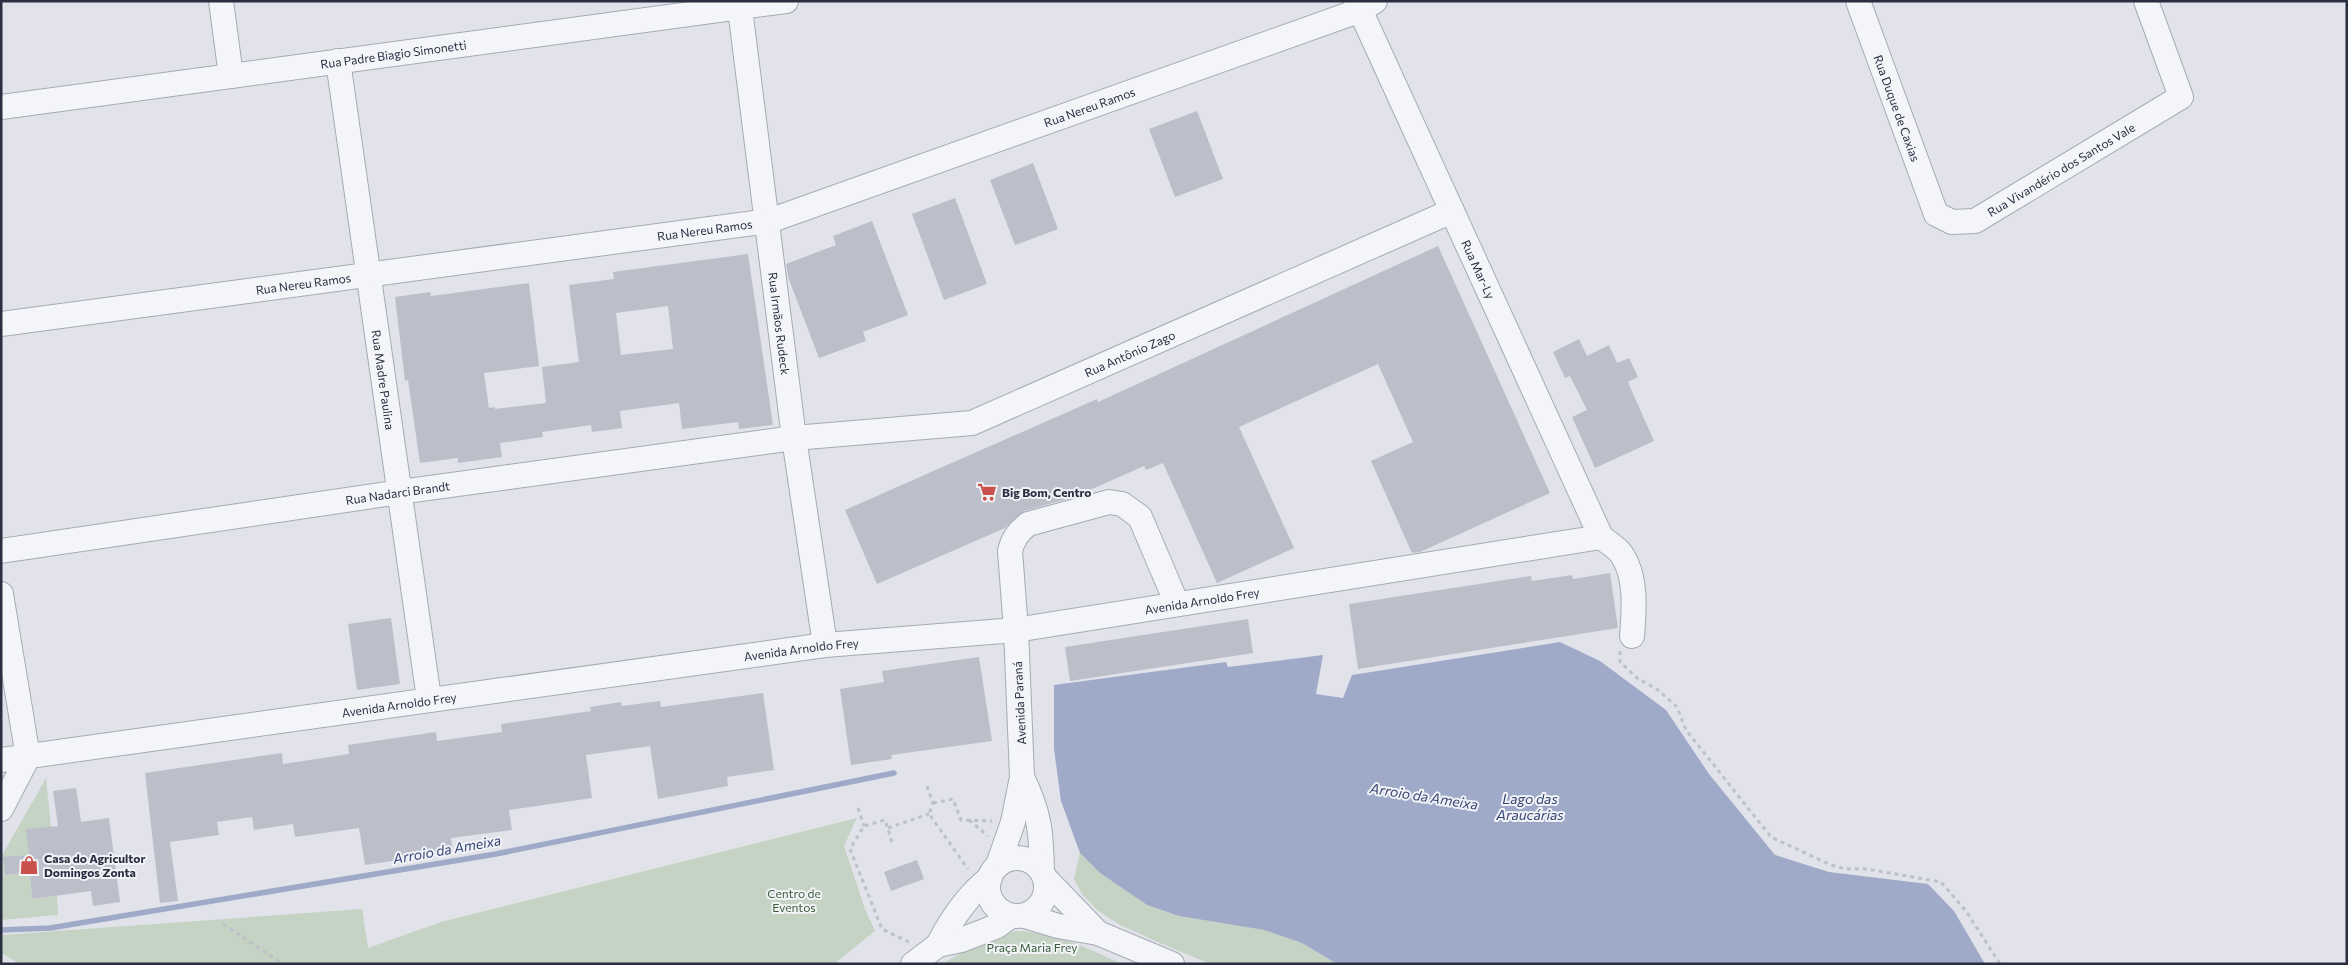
<svg xmlns="http://www.w3.org/2000/svg" width="2348" height="965" viewBox="0 0 2348 965" font-family="Commissioner,sans-serif">
<rect width="100%" height="100%" fill="#e2e3ea"/>
<path fill="#c4d3c3" d="M 46,778 L 51,827 L 27,829 L 29,855 L 3,858 L 5,875 L 30,873 L 32,899 L 57,896 L 58,915 L 1,920 L 1,857 Z
M 857,818 L 844,846 L 865,909 L 875,931 L 834,964 L 20,964 L 1,953 L 1,935 L 362,909 L 368,948 L 441,922 Z
M 1080,853 L 1100,873 L 1147,905 L 1179,916 L 1264,930 L 1302,943 L 1337,964 L 1210,964 L 1160,943 L 1120,925 L 1097,910 L 1082,894 L 1074,879 Z
M 1015,931 C 1052,931 1089,948 1121,964 L 942,964 L 971,947 Z"/>
<path fill="#9eaac8" d="M 1560,642 L 1600,661 L 1666,710 L 1709,774 L 1775,855 L 1829,872 L 1928,884 L 1954,911 L 1985,964 L 1337,964 L 1302,943 L 1264,930 L 1179,916 L 1147,905 L 1100,873 L 1080,853 L 1061,801 L 1054,749 L 1054,685 L 1226,662 L 1228,667 L 1323,655 L 1316,694 L 1343,698 L 1352,675 Z"/>
<g fill="none" stroke-linecap="round" stroke-linejoin="round">
<path stroke="#9eaac8" stroke-width="5.5" d="M 1,930 L 50,928 L 496,854 L 894,773"/>
</g>
<path fill="#bcbec9" fill-rule="evenodd" d="M 1197,111 L 1223,179 L 1175,197 L 1149,129 Z
M 1033,163 L 1058,229 L 1015,245 L 990,180 Z
M 955,198 L 987,284 L 944,300 L 912,214 Z
M 872,221 L 908,315 L 863,332 L 866,341 L 819,358 L 788,277 L 786,264 L 836,245 L 833,236 Z
M 1438,246 L 1550,493 L 1420,552 L 1412,553 L 1371,461 L 1413,442 L 1378,364 L 1239,427 L 1294,548 L 1217,583 L 1163,463 L 1146,470 L 1144,466 L 1074,497 L 1024,511 L 1005,528 L 877,584 L 845,510 L 1097,399 L 1098,402 Z
M 748,254 L 773,425 L 739,429 L 738,422 L 682,429 L 679,403 L 620,411 L 622,428 L 592,432 L 591,425 L 542,432 L 543,437 L 500,443 L 502,457 L 458,463 L 458,458 L 420,463 L 408,380 L 405,381 L 395,297 L 430,292 L 431,296 L 529,283 L 539,366 L 484,373 L 489,408 L 495,407 L 495,409 L 546,403 L 542,367 L 579,362 L 569,285 L 614,279 L 613,272 ZM 668,306 L 673,349 L 621,355 L 616,313 Z
M 1579,339 L 1587,356 L 1609,345 L 1617,363 L 1629,358 L 1638,377 L 1628,382 L 1654,441 L 1595,468 L 1572,417 L 1587,410 L 1570,376 L 1565,378 L 1553,352 Z
M 1610,573 L 1618,628 L 1358,669 L 1349,604 L 1531,576 L 1532,581 L 1572,575 L 1573,579 Z
M 391,618 L 400,684 L 357,690 L 348,624 Z
M 1248,619 L 1253,653 L 1070,681 L 1065,647 Z
M 979,657 L 992,741 L 891,755 L 892,759 L 851,765 L 840,689 L 884,682 L 882,671 Z
M 763,693 L 774,770 L 727,777 L 728,786 L 658,799 L 650,746 L 586,755 L 592,798 L 509,810 L 512,830 L 451,838 L 453,852 L 365,865 L 359,828 L 295,837 L 293,824 L 254,830 L 252,817 L 217,822 L 219,835 L 170,842 L 178,901 L 160,903 L 145,773 L 282,753 L 283,764 L 349,754 L 348,745 L 436,732 L 437,741 L 502,732 L 501,724 L 591,711 L 590,707 L 621,702 L 622,706 L 660,701 L 661,707 Z
M 76,788 L 81,822 L 109,818 L 120,902 L 93,906 L 91,891 L 32,899 L 30,873 L 5,875 L 3,857 L 29,855 L 26,829 L 58,826 L 53,791 Z
M 917,860 L 924,879 L 891,891 L 884,872 Z"/>
<g fill="none" stroke-linecap="round" stroke-linejoin="round">
<g stroke="#a7a9b4" stroke-width="26">
<g id="minor">
<path d="M 221,1 L 231,76"/>
<path id="s1" d="M 739,1 L 794,438 L 825,645"/>
<path id="s2" d="M 1356,1 L 1601,537 C 1607,542 1618,548 1622,555 C 1637,577 1634,611 1632,636"/>
<path id="s3" d="M 1858,1 L 1936,214 L 1952,222 L 1975,221 L 2181,97 L 2146,1"/>
<path id="s4" d="M 338,61 L 429,699"/>
<path id="s5" d="M 1,107 L 786,1"/>
<path id="s6" d="M 1,324 L 769,221 L 1361,10 L 1375,1"/>
<path id="s7" d="M 1,551 L 400,492 L 794,438 L 972,423 L 1452,211"/>
<path d="M 1,594 L 28,757 L 1,809"/>
<path id="s8" d="M 1,760 L 825,645 L 1016,630 L 1601,537"/>
<path d="M 1022,777 C 1040,814 1041,831 1042,871"/>
<circle cx="1017" cy="887" r="29"/>
<path d="M 998,865 L 1013,822 L 1022,777 L 1016,630 L 1010,551 C 1013,539 1018,532 1028,524 L 1109,502 L 1122,504 L 1140,517 L 1177,604"/>
<path d="M 1045,878 L 1098,933"/>
<path d="M 1025,916 L 1058,926 L 1098,933 L 1172,964"/>
<path d="M 938,945 C 951,920 967,895 990,878"/>
<path d="M 913,964 L 938,945 L 961,940 L 982,932 L 997,926 L 1011,916"/>
</g>
</g>
<path stroke="#bfc1c8" stroke-width="3" stroke-dasharray="4 4" stroke-linecap="butt" d="M 1620,651 L 1620,662 L 1637,678 L 1658,690 L 1677,707 L 1686,730 L 1771,837 L 1831,865 L 1845,869 L 1867,869 L 1941,882 L 1966,911 L 2000,964
M 927,786 L 933,803 L 929,814 L 968,869
M 933,803 L 953,799 L 961,820 L 992,821
M 858,808 L 864,826
M 969,820 L 988,836
M 888,828 L 929,814
M 892,842 L 885,820 L 864,826 L 850,849 L 882,929 L 909,942
M 223,924 L 283,964"/>
<use href="#minor" stroke="#f4f5f8" stroke-width="24"/>
</g>
<defs>
<g id="supermarket-bare" transform="scale(1.5)"><path d="M-6-5.5h2.5l.6 2H6L4.5 2H-2.5L-4.4-4H-6ZM-1.5 3.2a1.3 1.3 0 1 0 .1 0ZM3 3.2a1.3 1.3 0 1 0 .1 0Z" fill="#c9534c" stroke="#f1f3f7" stroke-width="2.5" paint-order="stroke"/></g>
<g id="shop-bare" transform="scale(1.5)"><path d="M-5-2.5h2.3a2.7 3.5 0 0 1 5.4 0H5L5.5 6h-11ZM-1.5-2.5h3a1.5 2.3 0 0 0-3 0Z" fill="#c9534c" stroke="#f1f3f7" stroke-width="2.5" paint-order="stroke"/></g>
</defs>
<g fill-rule="evenodd">
<use href="#supermarket-bare" x="987" y="492"/>
<use href="#shop-bare" x="29" y="865"/>
</g>
<g text-anchor="middle" dominant-baseline="central" stroke-width="4" stroke-linejoin="round" paint-order="stroke">
<g font-size="12" fill="#2a2e41" stroke="#f1f3f7">
<text stroke="none"><textPath href="#s5" startOffset="396">Rua Padre Biagio Simonetti</textPath></text>
<text stroke="none"><textPath href="#s6" startOffset="1115">Rua Nereu Ramos</textPath></text>
<text stroke="none"><textPath href="#s3" startOffset="114">Rua Duque de Caxias</textPath></text>
<text stroke="none"><textPath href="#s3" startOffset="368">Rua Vivandério dos Santos Vale</textPath></text>
<text stroke="none"><textPath href="#s6" startOffset="710">Rua Nereu Ramos</textPath></text>
<text stroke="none"><textPath href="#s2" startOffset="295">Rua Mar-Ly</textPath></text>
<text stroke="none"><textPath href="#s6" startOffset="305">Rua Nereu Ramos</textPath></text>
<text stroke="none"><textPath href="#s1" startOffset="325">Rua Irmãos Rudeck</textPath></text>
<text stroke="none"><textPath href="#s7" startOffset="1152">Rua Antônio Zago</textPath></text>
<text stroke="none"><textPath href="#s4" startOffset="322">Rua Madre Paulina</textPath></text>
<text stroke="none"><textPath href="#s7" startOffset="401">Rua Nadarci Brandt</textPath></text>
<text stroke="none"><textPath href="#s8" startOffset="1212">Avenida Arnoldo Frey</textPath></text>
<text stroke="none"><textPath href="#s8" startOffset="808">Avenida Arnoldo Frey</textPath></text>
<text transform="translate(1019 703) rotate(-93)">Avenida Paraná</text>
<text stroke="none"><textPath href="#s8" startOffset="402">Avenida Arnoldo Frey</textPath></text>
</g>
<g font-size="12" font-weight="bold" fill="#2a2e41" stroke="#f1f3f7" text-anchor="start">
<text x="1002" y="492">Big Bom, Centro</text>
<text x="44" y="858">Casa do Agricultor<tspan x="44" dy="14">Domingos Zonta</tspan></text>
</g>
<g font-size="12" fill="#385c39" stroke="#f1f3f7">
<text x="794" y="893">Centro de<tspan x="794" dy="14">Eventos</tspan></text>
<text x="1032" y="947">Praça Maria Frey</text>
</g>
<g font-size="14" font-style="italic" fill="#364574" stroke="#f1f3f7">
<text transform="translate(1424 796) rotate(9)">Arroio da Ameixa</text>
<text x="1530" y="798">Lago das<tspan x="1530" dy="16">Araucárias</tspan></text>
<text transform="translate(447 849) rotate(-10)">Arroio da Ameixa</text>
</g>
</g>
<rect width="2348" height="965" fill="none" stroke="#2a2e41" stroke-width="5"/>
</svg>
